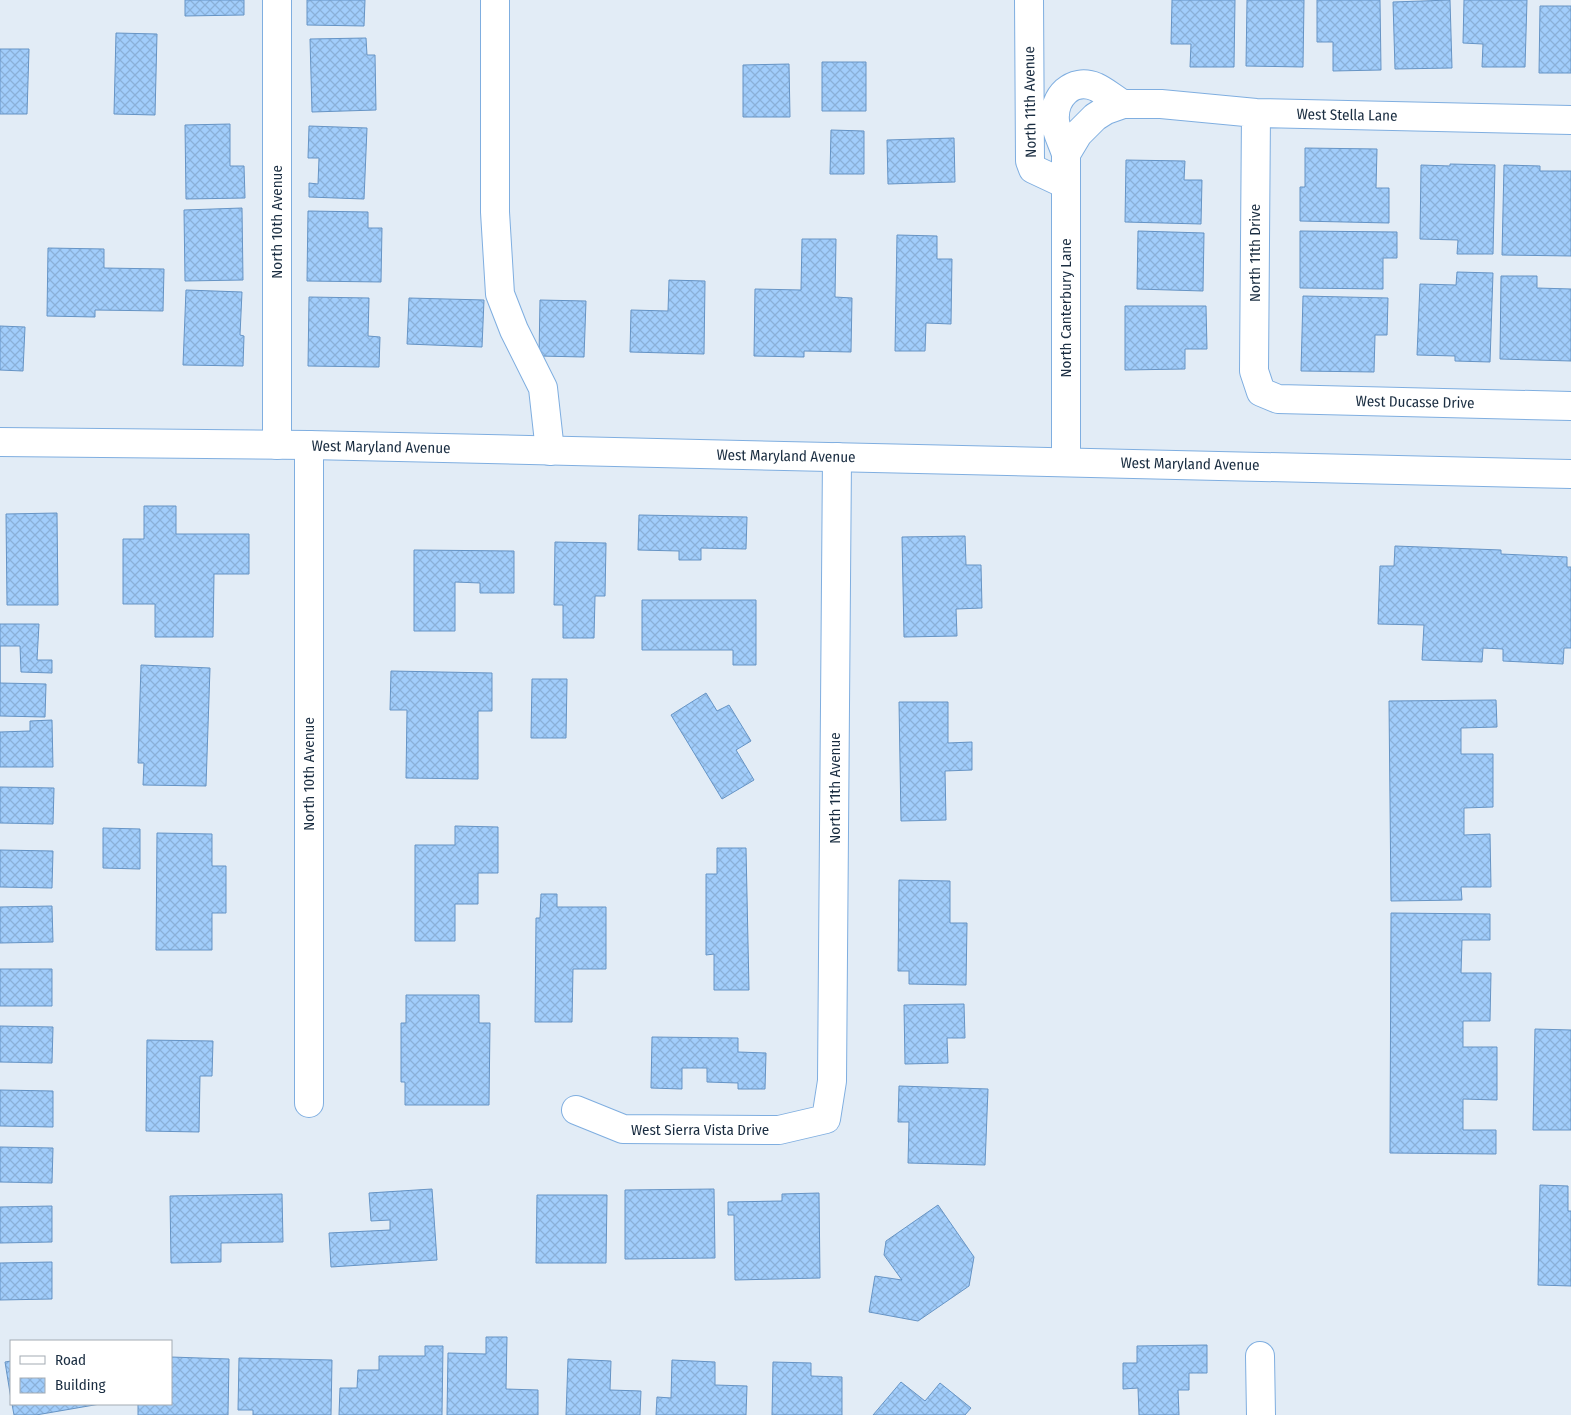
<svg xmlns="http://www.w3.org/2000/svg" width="1571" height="1415" viewBox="0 0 1571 1415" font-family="'Fira Sans Condensed',sans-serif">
<defs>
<pattern id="building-cross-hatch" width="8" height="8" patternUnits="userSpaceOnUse" patternTransform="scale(1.25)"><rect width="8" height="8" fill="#a1cdfb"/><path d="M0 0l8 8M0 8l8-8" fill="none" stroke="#8ab0d8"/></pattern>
</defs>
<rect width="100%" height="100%" fill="#e2ecf6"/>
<path fill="url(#building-cross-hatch)" stroke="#6694c5" d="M 185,0 L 244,0 L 244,15 L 185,16 Z
M 307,0 L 365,0 L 364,26 L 307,25 Z
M 1172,0 L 1235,0 L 1234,67 L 1190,67 L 1191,44 L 1171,44 Z
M 1247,0 L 1304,0 L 1303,67 L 1246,66 Z
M 1317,0 L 1380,0 L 1381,70 L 1333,71 L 1333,42 L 1317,42 Z
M 1450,0 L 1452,68 L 1395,69 L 1393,2 Z
M 1464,0 L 1527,0 L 1525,67 L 1482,67 L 1483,44 L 1463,43 Z
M 1540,6 L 1571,6 L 1571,73 L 1539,73 Z
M 116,33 L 157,34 L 155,115 L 114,114 Z
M 366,38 L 367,55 L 375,55 L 376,110 L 312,112 L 310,39 Z
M 0,49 L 29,49 L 27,114 L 0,114 Z
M 822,62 L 866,62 L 866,111 L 822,111 Z
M 789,64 L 790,117 L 743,117 L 743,65 Z
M 230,124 L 230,166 L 244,166 L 245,198 L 186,199 L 185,125 Z
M 309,126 L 367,128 L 364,199 L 309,197 L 309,183 L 318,184 L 319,158 L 308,158 Z
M 831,130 L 864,131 L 864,174 L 830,174 Z
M 954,138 L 955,182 L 888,184 L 887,140 Z
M 1305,148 L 1377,149 L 1376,188 L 1389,188 L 1389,223 L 1300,221 L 1300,187 L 1305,187 Z
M 1126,160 L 1185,161 L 1184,180 L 1202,180 L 1201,224 L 1125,222 Z
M 1450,164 L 1495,165 L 1493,254 L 1457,254 L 1458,240 L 1420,239 L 1421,165 L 1450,166 Z
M 1504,165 L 1540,166 L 1540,171 L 1571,171 L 1571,256 L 1502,255 Z
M 242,208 L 243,280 L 185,281 L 184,210 Z
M 308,211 L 368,212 L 368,228 L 382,228 L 381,282 L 307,281 Z
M 1138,231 L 1204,233 L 1203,291 L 1137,289 Z
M 1300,231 L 1397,232 L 1397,258 L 1383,258 L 1383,289 L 1300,288 Z
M 897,235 L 937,236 L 937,259 L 952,259 L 951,324 L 926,323 L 925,351 L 895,351 Z
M 802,239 L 836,239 L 835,297 L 852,298 L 851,352 L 804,351 L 804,357 L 754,356 L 755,289 L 801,290 Z
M 48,248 L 104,249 L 104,268 L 164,269 L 163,311 L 95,310 L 95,317 L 47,316 Z
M 1457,272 L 1493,273 L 1490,362 L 1455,361 L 1455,356 L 1417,355 L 1420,284 L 1456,285 Z
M 1501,276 L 1537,276 L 1537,288 L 1571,289 L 1571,361 L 1500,359 Z
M 669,280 L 705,281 L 704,354 L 630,352 L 631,310 L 668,311 Z
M 186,290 L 242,292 L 240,335 L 244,336 L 243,366 L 183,365 Z
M 1303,296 L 1388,298 L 1387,335 L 1375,335 L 1374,372 L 1301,371 Z
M 309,297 L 369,298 L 368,336 L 380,337 L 379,367 L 308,366 Z
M 409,298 L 484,300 L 482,347 L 407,344 Z
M 540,300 L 586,301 L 584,357 L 539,356 Z
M 1125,306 L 1206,306 L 1207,349 L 1185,349 L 1185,369 L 1125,370 Z
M 0,326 L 25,327 L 23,371 L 0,370 Z
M 144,506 L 176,506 L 176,534 L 249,534 L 249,574 L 214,574 L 213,637 L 155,637 L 155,604 L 123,604 L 123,539 L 144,539 Z
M 57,513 L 58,605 L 7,605 L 6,514 Z
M 639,515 L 747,517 L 746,549 L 701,548 L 701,560 L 679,560 L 679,551 L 638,550 Z
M 965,536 L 966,565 L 981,565 L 982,608 L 956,609 L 957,636 L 904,637 L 902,537 Z
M 555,542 L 606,543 L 605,596 L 595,596 L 594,638 L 563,638 L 563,605 L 554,605 Z
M 1395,546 L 1501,550 L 1501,554 L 1567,557 L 1567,567 L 1571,567 L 1571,648 L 1564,648 L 1563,664 L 1503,661 L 1503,649 L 1483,648 L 1482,662 L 1422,660 L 1424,625 L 1378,624 L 1380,566 L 1394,566 Z
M 414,550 L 514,551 L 514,593 L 480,593 L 480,583 L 455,582 L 455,631 L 414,631 Z
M 642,600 L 756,600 L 756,665 L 733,665 L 733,650 L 642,650 Z
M 0,624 L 39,624 L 37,660 L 52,660 L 52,673 L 21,672 L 20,646 L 0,646 L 0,683 L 46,684 L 45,717 L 0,716 Z
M 141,665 L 210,668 L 206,786 L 143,785 L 144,763 L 138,763 Z
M 391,671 L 492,673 L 492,711 L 478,711 L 478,779 L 406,778 L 407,710 L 390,710 Z
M 532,679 L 567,679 L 566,738 L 531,738 Z
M 706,693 L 717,711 L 729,705 L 751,741 L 736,750 L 754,780 L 722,799 L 671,715 Z
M 1496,700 L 1497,727 L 1461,728 L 1461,754 L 1493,754 L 1493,807 L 1464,808 L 1464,835 L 1490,834 L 1491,887 L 1461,887 L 1462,900 L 1391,901 L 1389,701 Z
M 899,702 L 948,702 L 948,743 L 972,742 L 972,770 L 945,771 L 946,820 L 901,821 Z
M 52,720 L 53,767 L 0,767 L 0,732 L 30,731 L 30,721 Z
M 0,787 L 54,788 L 53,824 L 0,823 Z
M 455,826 L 498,827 L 498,873 L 478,873 L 478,904 L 455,904 L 455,941 L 415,941 L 415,845 L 455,845 Z
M 103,828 L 140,829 L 140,869 L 103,868 Z
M 157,833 L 212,834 L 212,866 L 226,866 L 226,913 L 212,913 L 212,950 L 156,950 Z
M 717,848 L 746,848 L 749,990 L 714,990 L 714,954 L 706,955 L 706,874 L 717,874 Z
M 0,850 L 53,851 L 52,888 L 0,887 Z
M 899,880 L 950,881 L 950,923 L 967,923 L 966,985 L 909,984 L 909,971 L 898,971 Z
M 541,894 L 557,894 L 557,907 L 606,907 L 606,969 L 573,969 L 572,1022 L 535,1022 L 536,918 L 540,918 Z
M 52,906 L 53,942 L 0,943 L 0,907 Z
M 1391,913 L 1490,914 L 1490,940 L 1462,940 L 1461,973 L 1491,973 L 1490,1021 L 1463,1021 L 1463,1047 L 1497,1047 L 1497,1100 L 1463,1099 L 1463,1130 L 1496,1130 L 1496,1154 L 1390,1153 Z
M 0,969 L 52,969 L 52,1006 L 0,1006 Z
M 406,995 L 479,995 L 479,1023 L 490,1023 L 489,1105 L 405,1105 L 405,1082 L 401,1082 L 401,1023 L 406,1023 Z
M 964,1004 L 965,1038 L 947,1038 L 948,1063 L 905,1064 L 904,1005 Z
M 0,1026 L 53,1027 L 52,1063 L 0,1062 Z
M 1535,1029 L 1571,1030 L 1571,1130 L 1533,1130 Z
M 652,1037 L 738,1038 L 738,1052 L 766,1053 L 765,1089 L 738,1089 L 738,1083 L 707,1082 L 707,1068 L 682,1068 L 682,1089 L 651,1088 Z
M 147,1040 L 213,1041 L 212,1076 L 200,1076 L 199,1132 L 146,1131 Z
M 899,1086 L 988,1089 L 985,1165 L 908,1163 L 909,1122 L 898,1122 Z
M 0,1090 L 53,1091 L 53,1127 L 0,1126 Z
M 0,1147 L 53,1148 L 52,1183 L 0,1182 Z
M 1540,1185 L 1568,1186 L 1568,1211 L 1571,1211 L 1571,1286 L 1538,1285 Z
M 432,1189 L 437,1260 L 331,1267 L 329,1233 L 390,1230 L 390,1220 L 371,1221 L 369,1193 Z
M 714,1189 L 715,1258 L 625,1259 L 625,1190 Z
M 819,1193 L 820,1278 L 735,1280 L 734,1215 L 728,1215 L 728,1202 L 782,1201 L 782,1194 Z
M 282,1194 L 283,1242 L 221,1243 L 221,1262 L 171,1263 L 170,1196 Z
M 537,1195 L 607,1195 L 606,1263 L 536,1263 Z
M 938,1205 L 974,1257 L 969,1286 L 918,1321 L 869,1312 L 875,1276 L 902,1280 L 884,1255 L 886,1241 Z
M 52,1206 L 52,1242 L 0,1243 L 0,1207 Z
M 52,1262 L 52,1299 L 0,1300 L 0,1263 Z
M 486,1337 L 507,1337 L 506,1389 L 538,1390 L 538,1415 L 447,1415 L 448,1353 L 486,1354 Z
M 1207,1345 L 1207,1373 L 1189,1373 L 1189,1390 L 1178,1390 L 1179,1415 L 1139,1415 L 1138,1388 L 1123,1389 L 1123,1363 L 1137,1363 L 1137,1346 Z
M 425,1346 L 443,1346 L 442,1415 L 339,1415 L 340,1388 L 357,1388 L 358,1370 L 379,1370 L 379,1356 L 425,1356 Z
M 171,1357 L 229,1359 L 228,1415 L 138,1415 L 138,1404 L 171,1404 Z
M 239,1358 L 332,1360 L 331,1415 L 253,1415 L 253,1410 L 238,1410 Z
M 568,1359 L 611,1361 L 610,1390 L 641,1391 L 640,1415 L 566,1415 Z
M 672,1360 L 715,1362 L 715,1385 L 747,1386 L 746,1415 L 656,1415 L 657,1397 L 671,1398 Z
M 11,1361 L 11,1399 L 5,1362 Z
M 773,1362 L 811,1363 L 811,1376 L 842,1377 L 842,1415 L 772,1415 Z
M 901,1382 L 925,1401 L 940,1383 L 971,1408 L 965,1415 L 873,1415 Z
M 12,1404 L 100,1404 L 36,1415 L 14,1415 Z"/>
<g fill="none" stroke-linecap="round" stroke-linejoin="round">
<g stroke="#7faee0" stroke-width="30">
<path id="street" d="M 495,0 L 495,212 L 500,294 L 514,330 L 543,388 L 550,451
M 1029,0 L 1030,161 L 1033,169 L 1065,184
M 1256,113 L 1254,371 L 1261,392 L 1278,399 L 1571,406
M 1066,154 L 1078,134 L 1095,117 L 1106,110 L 1123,104 L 1161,104 L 1256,113 L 1571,120
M 277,445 L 277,0
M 309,445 L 309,1103
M 1066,461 L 1066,154 C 1063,144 1056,131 1055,121 C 1053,97 1072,77 1096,87 C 1105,91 1114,99 1123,104
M 576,1110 L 623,1129 L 779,1130 L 826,1119 L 832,1081 L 837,457
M 1260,1356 L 1261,1415"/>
</g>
<g stroke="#7faee0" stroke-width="30">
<path id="secondary" d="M 0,442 L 309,445 L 1571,474"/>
</g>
<use href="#street" stroke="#fff" stroke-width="28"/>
<use href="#secondary" stroke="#fff" stroke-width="28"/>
</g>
<g text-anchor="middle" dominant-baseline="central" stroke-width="4" stroke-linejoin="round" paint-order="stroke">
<g font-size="15" fill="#1a2d41" stroke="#fff">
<text transform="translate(1030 102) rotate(-91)">North 11th Avenue</text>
<text transform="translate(1347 115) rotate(1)">West Stella Lane</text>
<text transform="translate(277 222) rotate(-90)">North 10th Avenue</text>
<text transform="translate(1255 253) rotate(-90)">North 11th Drive</text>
<text transform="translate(1066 308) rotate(-90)">North Canterbury Lane</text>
<text transform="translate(1415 402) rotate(1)">West Ducasse Drive</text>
<text transform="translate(381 447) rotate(1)">West Maryland Avenue</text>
<text transform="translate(786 456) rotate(1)">West Maryland Avenue</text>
<text transform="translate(1190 464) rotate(1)">West Maryland Avenue</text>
<text transform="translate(309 774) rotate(-90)">North 10th Avenue</text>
<text transform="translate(835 788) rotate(-90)">North 11th Avenue</text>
<text x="700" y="1130">West Sierra Vista Drive</text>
</g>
</g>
<rect x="10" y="1340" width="162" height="65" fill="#ffffff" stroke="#a3abb3"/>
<rect x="20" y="1356" width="25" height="8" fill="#ffffff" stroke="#a3abb3"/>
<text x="55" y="1365" font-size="15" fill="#1a2d41">Road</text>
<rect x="20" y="1378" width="25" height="15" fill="url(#building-cross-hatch)" stroke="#a3abb3"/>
<text x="55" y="1390" font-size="15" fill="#1a2d41">Building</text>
</svg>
